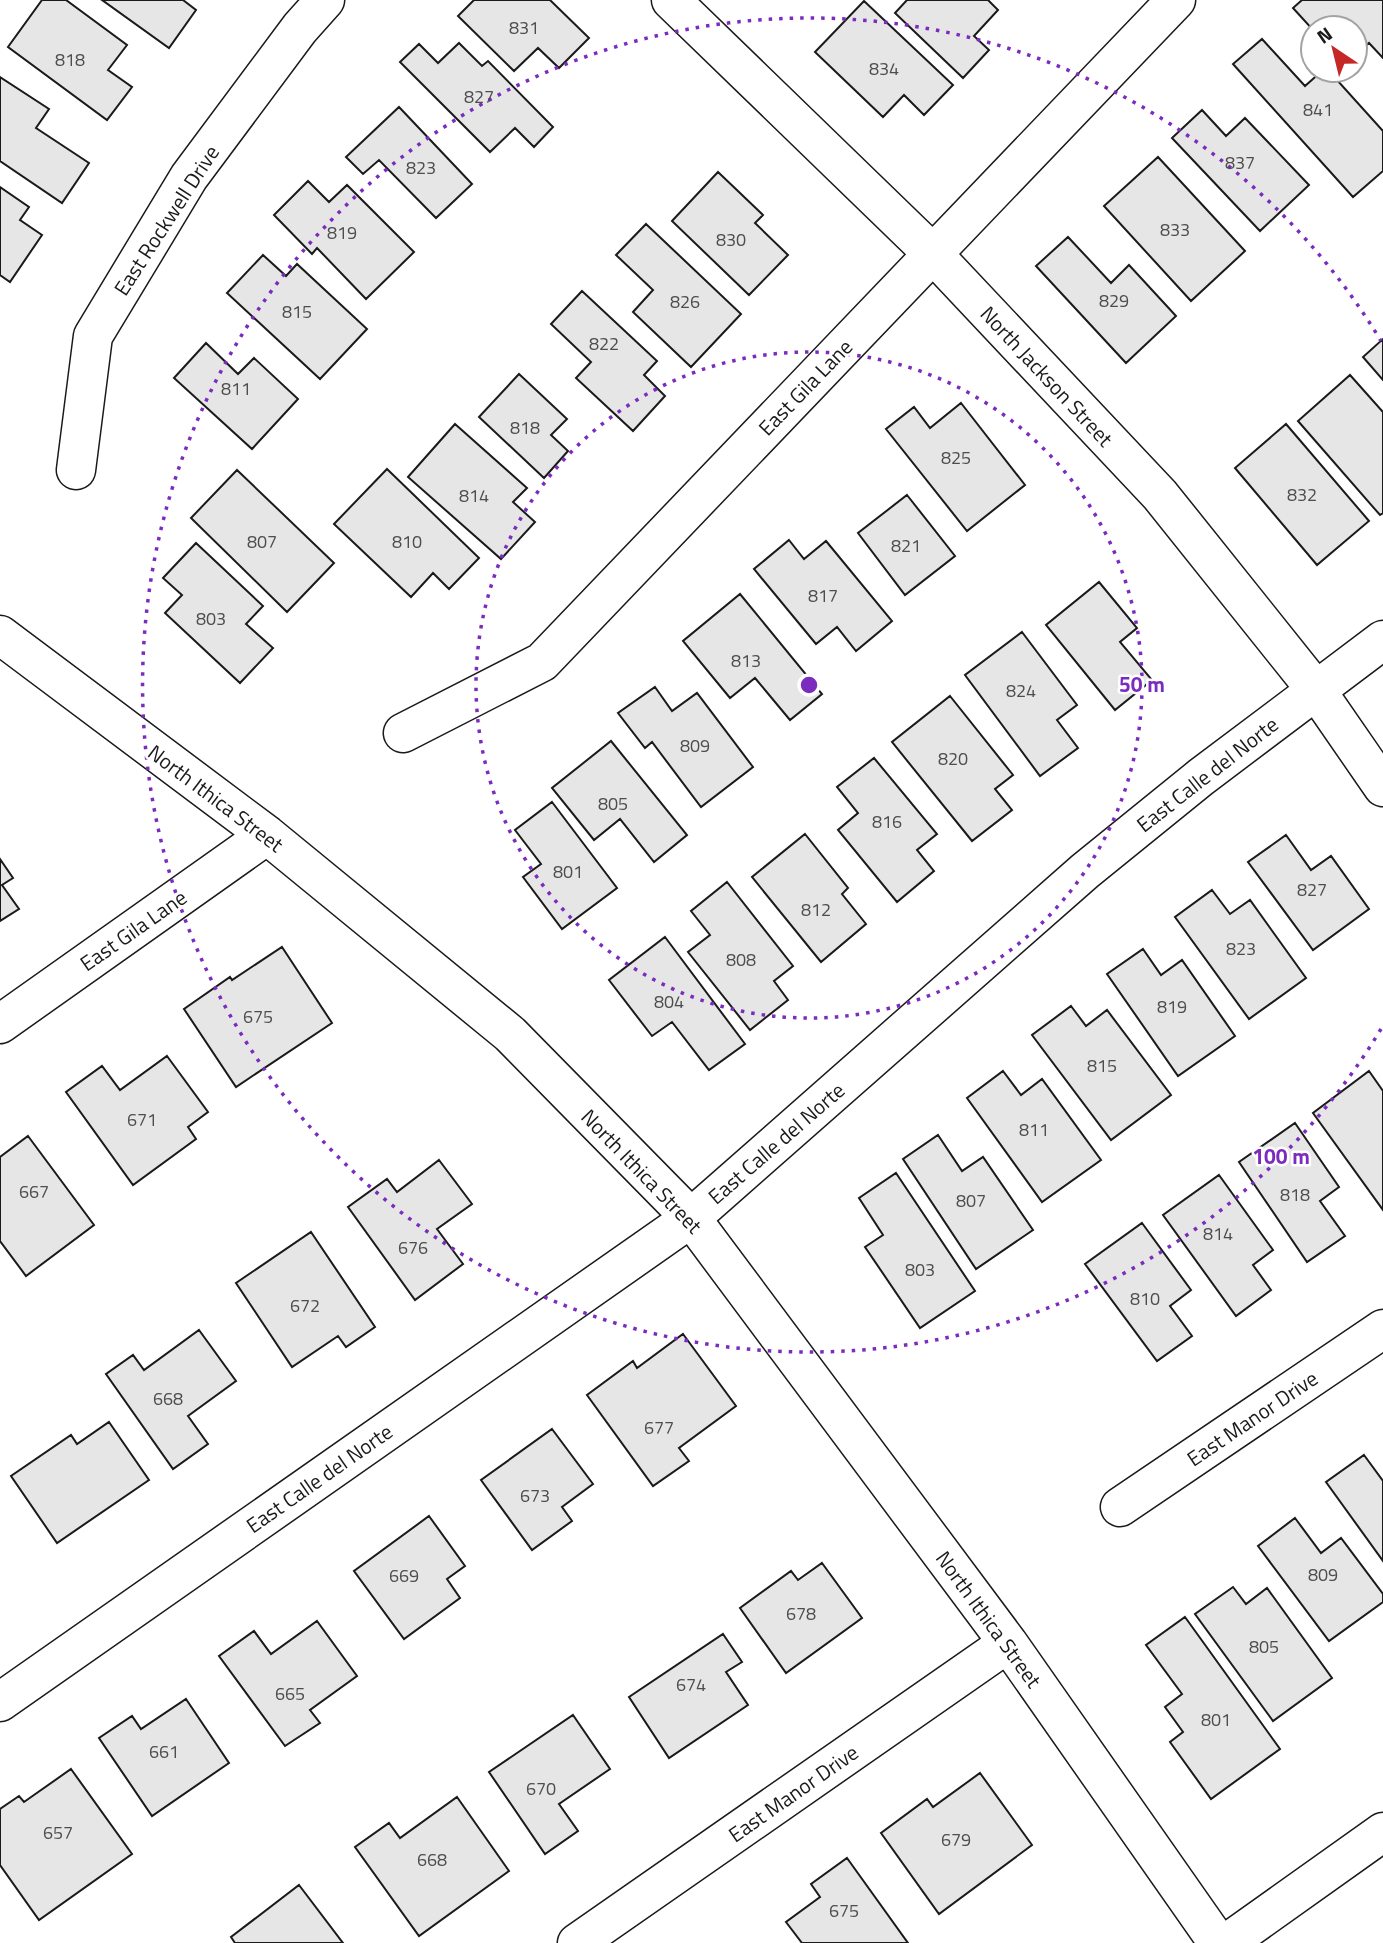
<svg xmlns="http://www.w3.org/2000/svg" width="1383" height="1943" viewBox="0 0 1383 1943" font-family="'Titillium Web',sans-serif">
<rect width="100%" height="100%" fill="#fff"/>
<path fill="#e6e6e6" stroke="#1a1a1a" stroke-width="2" d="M 42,0 L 66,0 L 127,45 L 108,70 L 132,87 L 107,120 L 8,47 Z
M 102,0 L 183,0 L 196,10 L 169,48 Z
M 474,0 L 550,0 L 589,38 L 559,68 L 538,48 L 514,71 L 458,16 Z
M 907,0 L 988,0 L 998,10 L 974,36 L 989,50 L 963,78 L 895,13 Z
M 1302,0 L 1383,0 L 1383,58 L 1369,43 L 1355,55 L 1355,28 L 1313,28 L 1313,30 L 1293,8 Z
M 864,1 L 953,85 L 924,115 L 904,95 L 883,117 L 815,52 Z
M 1262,39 L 1305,86 L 1323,70 L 1328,70 L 1383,131 L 1383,171 L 1353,197 L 1233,64 Z
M 459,43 L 482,66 L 488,61 L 553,127 L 534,147 L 515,128 L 490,152 L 400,62 L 419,44 L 438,63 Z
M 0,77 L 49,109 L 36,128 L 89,163 L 62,203 L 0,161 Z
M 399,107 L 472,184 L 436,218 L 379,160 L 363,174 L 346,157 Z
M 1202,110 L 1226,136 L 1245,118 L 1309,185 L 1260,231 L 1172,138 Z
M 1158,157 L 1245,251 L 1191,301 L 1104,206 Z
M 718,172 L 763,215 L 755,223 L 788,255 L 749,295 L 672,221 Z
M 308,181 L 329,202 L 347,185 L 414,252 L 366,299 L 317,248 L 312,254 L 274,215 Z
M 0,187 L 29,207 L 20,220 L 42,235 L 10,282 L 0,275 Z
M 646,224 L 741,314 L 691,367 L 633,312 L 653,290 L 616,255 Z
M 1068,237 L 1111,283 L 1129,265 L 1176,316 L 1126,363 L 1036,266 Z
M 263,255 L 286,276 L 297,264 L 367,329 L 320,379 L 227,293 Z
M 582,291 L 657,361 L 644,375 L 665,396 L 633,431 L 576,378 L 591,362 L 551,324 Z
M 1383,339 L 1383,380 L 1363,357 Z
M 206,343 L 238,374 L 254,358 L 298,399 L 252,449 L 174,378 Z
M 519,374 L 567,419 L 551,435 L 568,451 L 544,478 L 479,417 Z
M 1350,375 L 1383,412 L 1383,513 L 1380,515 L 1298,421 Z
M 961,403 L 1025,485 L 967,531 L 886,429 L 914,407 L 930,428 Z
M 455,424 L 527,488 L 513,502 L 535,522 L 501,559 L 408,477 Z
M 1286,424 L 1369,521 L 1317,565 L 1235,468 Z
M 387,469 L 479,558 L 449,589 L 433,573 L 411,597 L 334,524 Z
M 237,470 L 334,563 L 287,612 L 191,518 Z
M 907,495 L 955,556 L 905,595 L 858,533 Z
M 789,540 L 804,559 L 826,541 L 892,621 L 856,651 L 837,627 L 816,644 L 754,569 Z
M 196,543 L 263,606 L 246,624 L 273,648 L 240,683 L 165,613 L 182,595 L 163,578 Z
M 1099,582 L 1137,628 L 1120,642 L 1152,680 L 1115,710 L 1046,625 Z
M 740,594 L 822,694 L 790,720 L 755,678 L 730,698 L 683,641 Z
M 1022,632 L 1077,705 L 1057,720 L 1078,748 L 1040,776 L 965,675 Z
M 655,687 L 672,711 L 697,693 L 753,767 L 701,807 L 652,742 L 645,748 L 618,713 Z
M 950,696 L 1013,775 L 995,789 L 1012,810 L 972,841 L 892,742 Z
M 611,741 L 687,835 L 654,862 L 620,819 L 594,840 L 552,788 Z
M 874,758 L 937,834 L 917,850 L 934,871 L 897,902 L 838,830 L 858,813 L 837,787 Z
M 552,802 L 617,888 L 562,929 L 523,877 L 541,864 L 515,830 Z
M 805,834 L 848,888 L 842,894 L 866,924 L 821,962 L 752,877 Z
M 1286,835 L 1311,870 L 1331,856 L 1369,909 L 1313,950 L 1248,862 Z
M 0,859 L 13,878 L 2,885 L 19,909 L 0,921 Z
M 727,882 L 793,966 L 774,981 L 788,1000 L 750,1030 L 688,952 L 710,935 L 691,911 Z
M 1212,890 L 1230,914 L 1250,900 L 1306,978 L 1249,1019 L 1175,917 Z
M 665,937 L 745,1044 L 709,1070 L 672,1022 L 652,1036 L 609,980 Z
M 282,947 L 332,1023 L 236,1087 L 184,1009 L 230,977 L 232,980 Z
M 1143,949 L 1161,975 L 1182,960 L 1235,1036 L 1178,1076 L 1107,974 Z
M 1071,1006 L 1086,1026 L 1107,1010 L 1171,1095 L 1111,1140 L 1032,1035 Z
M 167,1056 L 208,1112 L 188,1127 L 196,1139 L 133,1185 L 66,1092 L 102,1066 L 120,1090 Z
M 1003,1071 L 1021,1095 L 1042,1079 L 1101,1160 L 1042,1202 L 967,1098 Z
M 1369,1071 L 1383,1091 L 1383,1210 L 1313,1113 Z
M 1295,1123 L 1339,1187 L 1320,1201 L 1345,1236 L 1307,1262 L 1239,1162 Z
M 938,1135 L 962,1171 L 983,1157 L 1033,1230 L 976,1269 L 903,1159 Z
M 28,1136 L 94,1225 L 26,1276 L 0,1241 L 0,1157 Z
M 439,1160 L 472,1204 L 437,1229 L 463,1264 L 415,1300 L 348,1207 L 387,1179 L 397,1192 Z
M 896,1173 L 975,1291 L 920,1328 L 865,1247 L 883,1235 L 859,1198 Z
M 1219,1175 L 1273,1250 L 1253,1265 L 1271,1290 L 1236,1316 L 1163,1215 Z
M 1142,1223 L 1191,1290 L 1170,1306 L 1192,1336 L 1157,1361 L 1085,1264 Z
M 311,1232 L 375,1327 L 346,1347 L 338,1336 L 292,1367 L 236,1283 Z
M 199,1330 L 236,1381 L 188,1416 L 208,1444 L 173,1469 L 106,1374 L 133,1355 L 144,1370 Z
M 683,1334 L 736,1406 L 679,1448 L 689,1461 L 653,1486 L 587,1395 L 633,1361 L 637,1368 Z
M 109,1422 L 149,1480 L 57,1543 L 11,1476 L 71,1435 L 77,1444 Z
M 552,1429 L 593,1484 L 562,1507 L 572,1521 L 532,1550 L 481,1480 Z
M 1364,1455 L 1383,1481 L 1383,1561 L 1326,1482 Z
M 429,1516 L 465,1566 L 447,1579 L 460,1598 L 404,1639 L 354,1571 Z
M 1295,1518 L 1321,1553 L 1341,1538 L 1383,1594 L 1383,1602 L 1329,1641 L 1258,1546 Z
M 822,1563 L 862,1618 L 786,1673 L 740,1608 L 791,1571 L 798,1580 Z
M 1233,1587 L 1246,1604 L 1267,1588 L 1332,1678 L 1273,1721 L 1195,1614 Z
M 1185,1617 L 1280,1749 L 1211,1799 L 1170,1742 L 1183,1732 L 1165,1707 L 1182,1694 L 1146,1645 Z
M 317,1621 L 357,1676 L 310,1710 L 320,1723 L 285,1746 L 219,1656 L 254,1631 L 271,1654 Z
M 723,1634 L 742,1662 L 726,1672 L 748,1705 L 669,1758 L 629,1697 Z
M 186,1699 L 229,1763 L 152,1816 L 99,1738 L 132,1716 L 141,1729 Z
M 573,1715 L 610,1769 L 559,1804 L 578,1831 L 545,1854 L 489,1772 Z
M 71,1769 L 132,1854 L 39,1920 L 0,1865 L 0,1809 L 19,1796 L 24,1802 Z
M 980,1773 L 1032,1845 L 939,1914 L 881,1833 L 927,1799 L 933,1807 Z
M 457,1797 L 509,1871 L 419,1936 L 355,1847 L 389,1823 L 400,1838 Z
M 847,1858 L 908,1943 L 802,1943 L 786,1922 L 820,1897 L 811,1884 Z
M 299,1885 L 343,1943 L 235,1943 L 231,1937 Z"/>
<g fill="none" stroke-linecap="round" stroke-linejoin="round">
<g stroke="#1a1a1a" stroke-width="41">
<path id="minor" d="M 671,0 L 932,253 L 1160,495 L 1316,690 L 1383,787
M 76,470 L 93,336 L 189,177 L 300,28 L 325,0
M 0,635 L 267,835 L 510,1034 L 691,1218 L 1008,1643 L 1218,1943
M 403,733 L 542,662 L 1176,0
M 0,1024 L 267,835
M 1120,1507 L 1383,1329
M 0,1702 L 691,1218 L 1085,871 L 1201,777 L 1383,640
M 577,1943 L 1008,1643
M 1227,1943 L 1383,1832"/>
</g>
<use href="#minor" stroke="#fff" stroke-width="38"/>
</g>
<g fill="none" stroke="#7b2cbf" stroke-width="3.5" stroke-dasharray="3.5 7">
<circle cx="809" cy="685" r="333"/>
<path d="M1381 1029A667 667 0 1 1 1381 341"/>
</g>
<g text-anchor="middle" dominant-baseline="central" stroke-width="5" stroke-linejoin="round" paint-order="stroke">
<g font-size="18" fill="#4d4d4d">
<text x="524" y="27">831</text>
<text x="70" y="59">818</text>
<text x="884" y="68">834</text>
<text x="479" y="96">827</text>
<text x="1318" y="109">841</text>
<text x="1240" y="162">837</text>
<text x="421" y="167">823</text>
<text x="1175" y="229">833</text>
<text x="342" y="232">819</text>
<text x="731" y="239">830</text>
<text x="1114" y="300">829</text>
<text x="685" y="301">826</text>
<text x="297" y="311">815</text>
<text x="604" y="343">822</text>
<text x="236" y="388">811</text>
<text x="525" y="427">818</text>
<text x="956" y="457">825</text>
<text x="1302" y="494">832</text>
<text x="474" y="495">814</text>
<text x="262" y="541">807</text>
<text x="407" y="541">810</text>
<text x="906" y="545">821</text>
<text x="823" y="595">817</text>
<text x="211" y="618">803</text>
<text x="746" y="660">813</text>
<text x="1021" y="690">824</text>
<text x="695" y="745">809</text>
<text x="953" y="758">820</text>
<text x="613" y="803">805</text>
<text x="887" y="821">816</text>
<text x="568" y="871">801</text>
<text x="1312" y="889">827</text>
<text x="816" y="909">812</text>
<text x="1241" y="948">823</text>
<text x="741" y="959">808</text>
<text x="669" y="1001">804</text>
<text x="1172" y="1006">819</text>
<text x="258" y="1016">675</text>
<text x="1102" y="1065">815</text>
<text x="142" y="1119">671</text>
<text x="1034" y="1129">811</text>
<text x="34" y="1191">667</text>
<text x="1295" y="1194">818</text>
<text x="971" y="1200">807</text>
<text x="1218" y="1233">814</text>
<text x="413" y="1247">676</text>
<text x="920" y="1269">803</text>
<text x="1145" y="1298">810</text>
<text x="305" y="1305">672</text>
<text x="168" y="1398">668</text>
<text x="659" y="1427">677</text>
<text x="535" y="1495">673</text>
<text x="1323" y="1574">809</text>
<text x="404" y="1575">669</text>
<text x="801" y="1613">678</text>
<text x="1264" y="1646">805</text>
<text x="691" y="1684">674</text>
<text x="290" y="1693">665</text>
<text x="1216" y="1719">801</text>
<text x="164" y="1751">661</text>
<text x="541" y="1788">670</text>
<text x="58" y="1832">657</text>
<text x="956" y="1839">679</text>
<text x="432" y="1859">668</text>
<text x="844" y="1910">675</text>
</g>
<g font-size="21" fill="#1a1a1a" stroke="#fff">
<text transform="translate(166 220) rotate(-57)">East Rockwell Drive</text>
<text transform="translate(1047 376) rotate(47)">North Jackson Street</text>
<text transform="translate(805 387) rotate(-46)">East Gila Lane</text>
<text transform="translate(1207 774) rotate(-38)">East Calle del Norte</text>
<text transform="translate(216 798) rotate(37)">North Ithica Street</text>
<text transform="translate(133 930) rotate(-35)">East Gila Lane</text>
<text transform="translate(776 1143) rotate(-41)">East Calle del Norte</text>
<text transform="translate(642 1171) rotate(46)">North Ithica Street</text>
<text transform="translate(1252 1418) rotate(-34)">East Manor Drive</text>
<text transform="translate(319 1478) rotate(-35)">East Calle del Norte</text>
<text transform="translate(989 1619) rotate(54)">North Ithica Street</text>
<text transform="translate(793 1793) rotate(-35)">East Manor Drive</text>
</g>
</g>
<circle cx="809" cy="685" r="10" fill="#7b2cbf" stroke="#fff" stroke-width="3.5"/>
<g font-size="21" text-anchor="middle" font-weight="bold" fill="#7b2cbf" stroke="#fff" stroke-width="5" stroke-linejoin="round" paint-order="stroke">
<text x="1142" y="692">50 m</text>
<text x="1281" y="1164">100 m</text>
</g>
<g transform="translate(1334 49) rotate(325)"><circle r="33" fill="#ffffff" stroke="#a3a3a3" stroke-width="2"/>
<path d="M0-5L12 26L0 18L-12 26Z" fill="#c62828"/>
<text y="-10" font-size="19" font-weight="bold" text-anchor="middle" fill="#1a1a1a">N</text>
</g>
</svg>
